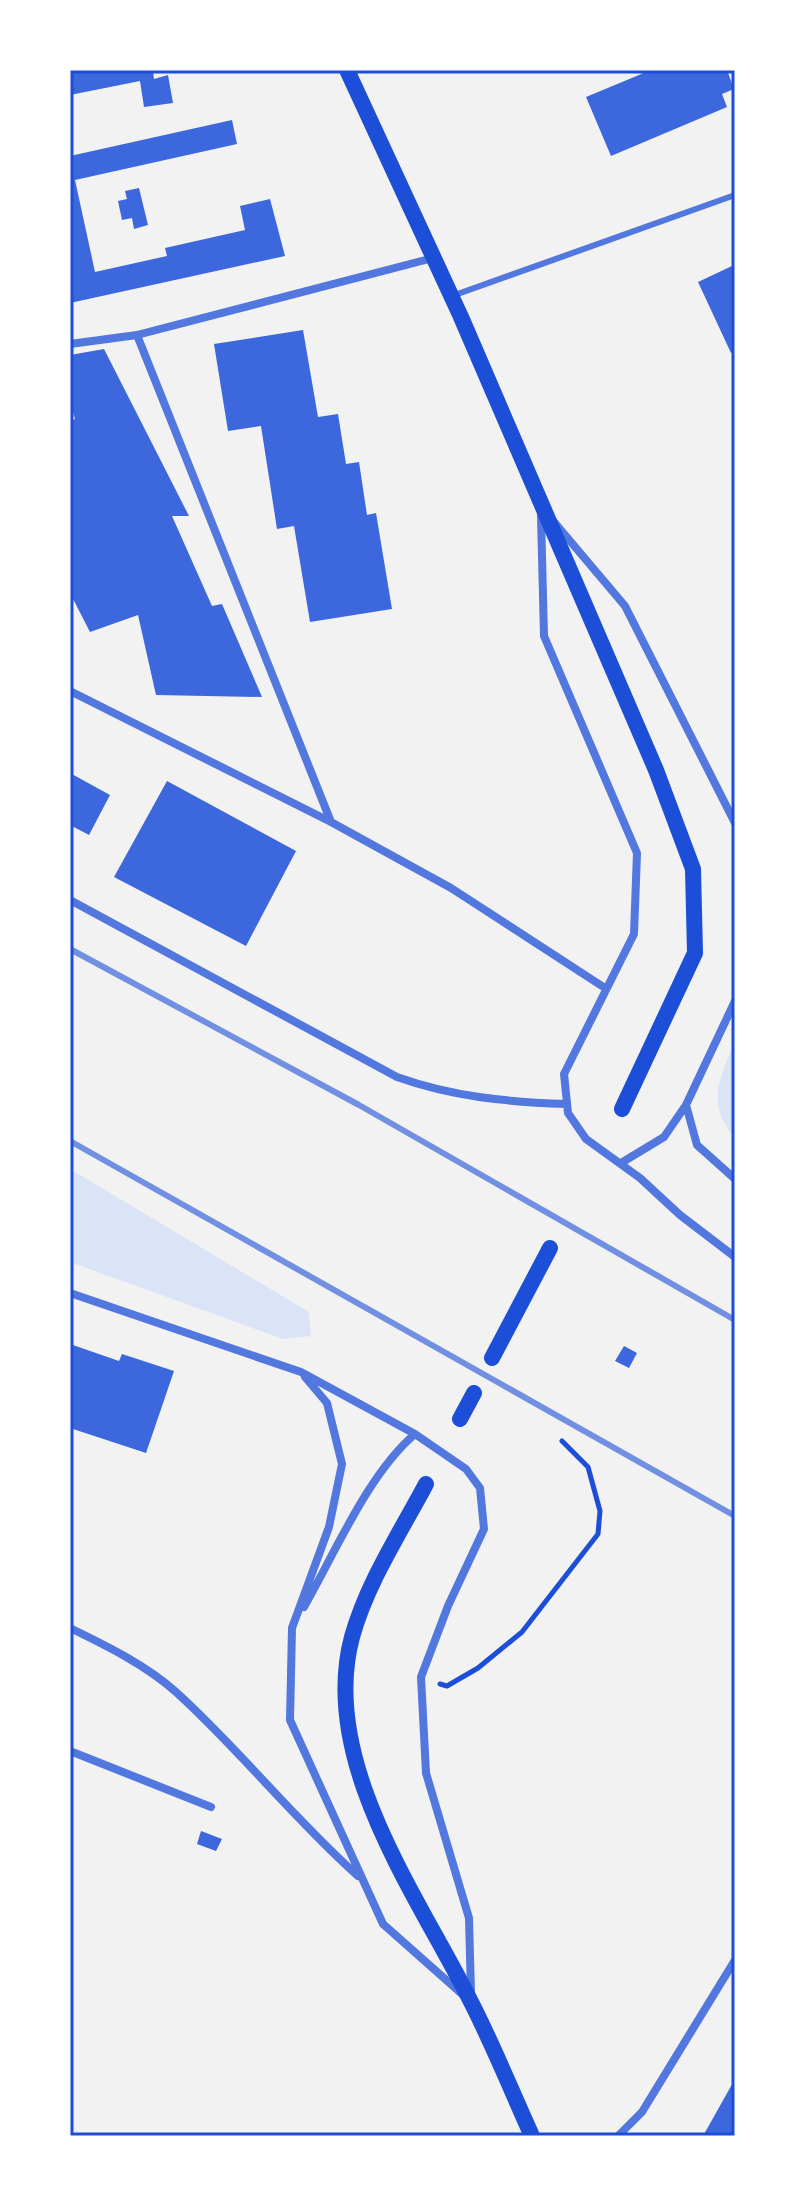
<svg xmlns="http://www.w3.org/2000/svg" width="805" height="2206" viewBox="0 0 805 2206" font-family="'Space Grotesk',sans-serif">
<rect width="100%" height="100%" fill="#f2f2f2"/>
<path fill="#dbe4f7" d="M 735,1040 L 735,1138 C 705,1103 720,1079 735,1040 Z
M 70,1169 L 309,1312 L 311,1336 L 283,1339 L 70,1262 Z"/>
<path fill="#3d67dc" d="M 70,70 L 153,70 L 154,79 L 168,75 L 173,103 L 144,107 L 140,81 L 70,95 Z
M 651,70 L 727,70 L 734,89 L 722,94 L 727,107 L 611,156 L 586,97 Z
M 232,120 L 237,144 L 75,180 L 95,272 L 167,256 L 165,248 L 245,230 L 240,206 L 270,199 L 285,256 L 70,303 L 70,156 Z
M 139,188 L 148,225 L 134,229 L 132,218 L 122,220 L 118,201 L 127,199 L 125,191 Z
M 732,266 L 735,272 L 735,351 L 731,353 L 698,282 Z
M 303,330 L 318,417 L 338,414 L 346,464 L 359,462 L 367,515 L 376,513 L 392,609 L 310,622 L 294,526 L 277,529 L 261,426 L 228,431 L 214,344 Z
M 104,349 L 189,516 L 172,516 L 212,606 L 222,604 L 262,697 L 156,695 L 138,615 L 90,632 L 70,593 L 70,421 L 75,419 L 70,403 L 70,355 Z
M 70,773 L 110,795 L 89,835 L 70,825 Z
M 167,781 L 296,851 L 246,946 L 114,877 Z
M 70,1344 L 119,1361 L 122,1354 L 174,1371 L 146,1453 L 70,1428 Z
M 624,1346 L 637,1353 L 629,1368 L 615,1361 Z
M 201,1831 L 222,1839 L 216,1851 L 197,1844 Z
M 735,2079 L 735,2136 L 703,2136 Z"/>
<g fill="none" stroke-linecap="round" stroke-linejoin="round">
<path stroke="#1d4ed8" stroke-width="5" d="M 440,1684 L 447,1686 L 478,1668 L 522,1632 L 598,1534 L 600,1511 L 588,1467 L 562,1441"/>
<path stroke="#5277de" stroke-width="6" d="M 452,296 L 735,195"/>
<path stroke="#5277de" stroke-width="8" d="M 137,335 L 331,822
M 70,344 L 137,335 L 433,258
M 541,516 L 544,636 L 637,853 L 634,934 L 564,1074 L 568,1113 L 586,1139 L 640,1178 L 680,1215 L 735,1257
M 554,522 L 625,606 L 735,823
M 70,691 L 331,822 L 451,888 L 605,988
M 70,900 L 397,1077 C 453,1097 508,1102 567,1104
M 686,1105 L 697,1145 L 735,1179
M 621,1163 L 664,1137 L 686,1105 L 735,1001
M 70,1293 L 301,1372 L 415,1434 L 466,1469 L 480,1488 L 484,1529 L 448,1606 L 421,1677 L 426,1773 L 469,1918 L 471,1993
M 305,1377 L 327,1403 L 342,1464 L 329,1527 L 292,1628 L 290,1720 L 383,1924 L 462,1994
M 304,1607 C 335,1553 368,1474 415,1434
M 70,1628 C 105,1645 146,1665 176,1692 C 240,1750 293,1818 358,1876
M 70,1751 L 211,1807
M 618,2136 L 642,2112 L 735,1960"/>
<path stroke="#1d4ed8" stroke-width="16" d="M 347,70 L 461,317 L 656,770 L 693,869 L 695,953 L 622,1109
M 492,1358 L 550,1248
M 460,1419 L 474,1393
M 426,1484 C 400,1533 367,1583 352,1637 C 319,1760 416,1893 469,1998 C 492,2042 511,2090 532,2136"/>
<path stroke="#7290e2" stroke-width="6" d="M 70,949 L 359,1105 L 735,1320
M 70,1141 L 735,1516"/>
</g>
<rect width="805" height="2206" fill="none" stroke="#ffffff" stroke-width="144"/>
<rect x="72" y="72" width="661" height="2062" fill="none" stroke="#1d4ed8" stroke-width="3"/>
</svg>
